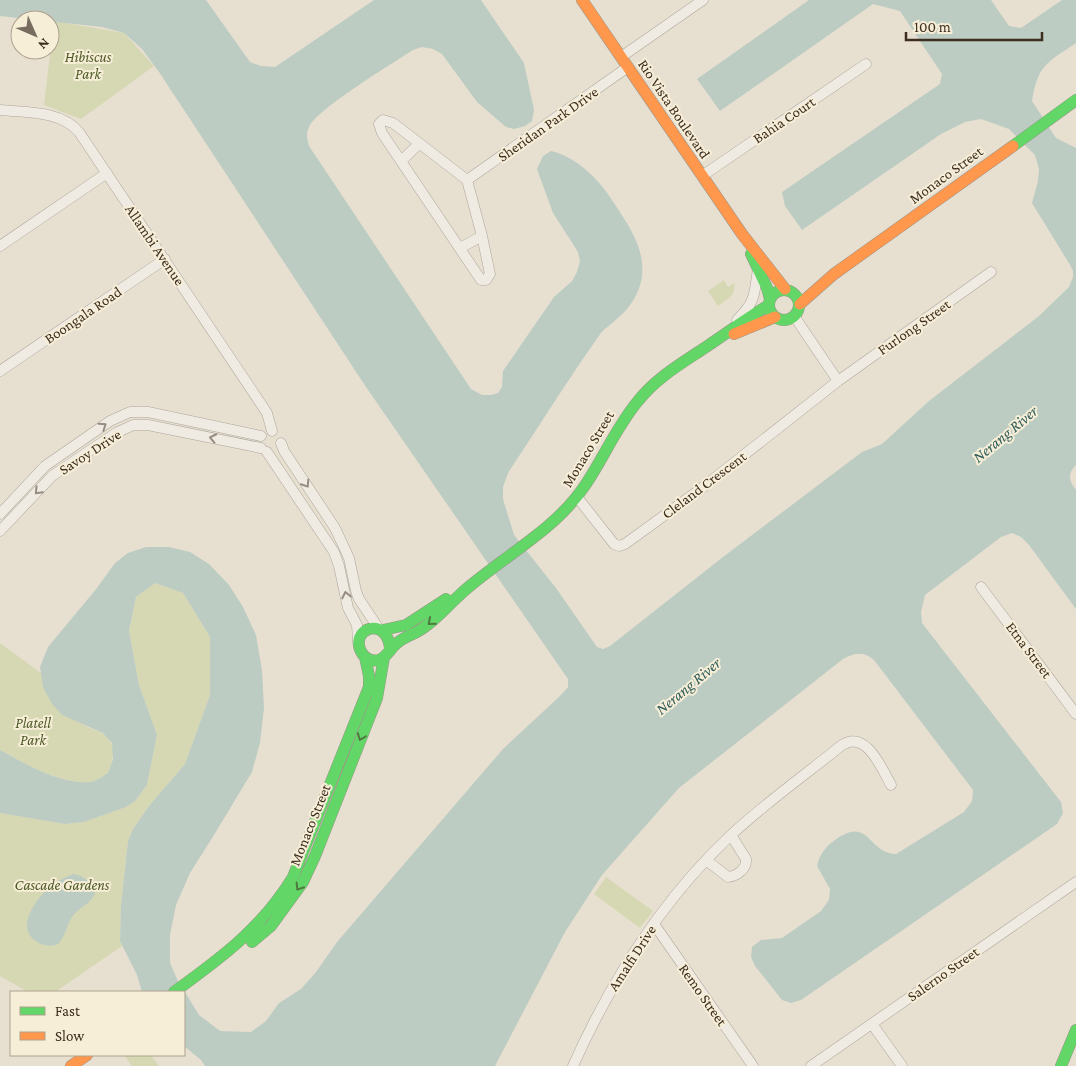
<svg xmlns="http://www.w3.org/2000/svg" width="1076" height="1066" viewBox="0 0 1076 1066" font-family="'Crimson Pro',serif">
<rect width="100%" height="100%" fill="#e7e0d1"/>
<path fill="#d6d7b3" d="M 54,21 L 124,33 L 154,66 L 81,119 L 44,105 Z
M 724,280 L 728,287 L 734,283 C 737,295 726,300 718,306 L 708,291 Z
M 155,583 L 183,593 L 210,637 L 210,695 L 185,764 L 149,806 L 133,829 L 128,841 L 121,905 L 120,941 L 122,946 L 55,992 L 28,992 L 0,976 L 0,813 L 65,824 L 84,822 L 126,807 L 135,801 L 147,785 L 157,735 L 139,685 L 129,631 L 136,597 Z
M 0,643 L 41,673 C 45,703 60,713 86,726 C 95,731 107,732 111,743 C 116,752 111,764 108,773 C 103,776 97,781 91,782 C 60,785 26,764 0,750 Z
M 606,877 L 653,911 L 640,928 L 594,894 Z
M 124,1055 L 151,1055 L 159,1066 L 132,1066 Z"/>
<path fill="#bcccc2" d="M 0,0 L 206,0 L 250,62 L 261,66 L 275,67 L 374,0 L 481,0 L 524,63 L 534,110 L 532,121 L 525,126 L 514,129 L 506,127 L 477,102 L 442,54 L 433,49 L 422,47 L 413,50 C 393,63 317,109 309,127 C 306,133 307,139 309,146 L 471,389 L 482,395 L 491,395 L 498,393 L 502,387 L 503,371 L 554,297 L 572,281 L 577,272 L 580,261 L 578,252 L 553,213 L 537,169 L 543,156 L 551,151 C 577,157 600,180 614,203 C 628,225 645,247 642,276 C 640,292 631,307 618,318 C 613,323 606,327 601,333 C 569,378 539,426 508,473 L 503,487 L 503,499 L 514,535 L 556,588 L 597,647 L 603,649 L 610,646 L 723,557 L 862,452 L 882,444 L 929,401 L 1039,316 L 1069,287 L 1073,277 L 1073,271 L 1070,265 L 1032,203 L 1038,181 L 1039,169 L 1035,155 L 1009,129 L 981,119 L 965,122 L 941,134 L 802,230 L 785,206 L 782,192 L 940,84 L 942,74 L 900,11 L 873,4 L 720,111 L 697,79 L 809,0 L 991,0 L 1009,26 L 1021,28 L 1062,0 L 1076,0 L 1076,43 C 1047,63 1038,64 1032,101 L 1056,138 L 1076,148 L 1076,465 C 1067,474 1069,481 1076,490 L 1076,609 L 1029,545 L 1021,537 L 1012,533 L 1001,537 L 925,595 L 921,612 L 922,623 L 1061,802 L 1063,813 L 1057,824 L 801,1000 L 791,1003 L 782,1000 L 755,966 L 751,957 L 752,947 L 761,940 L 782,938 L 821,911 L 829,900 L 830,889 L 817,866 C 820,854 825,847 835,840 C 870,815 867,853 896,854 L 964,812 L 972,801 L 973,790 L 874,660 C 863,651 855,653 843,659 L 679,788 L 602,875 L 565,932 L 495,1066 L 205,1066 L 201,1060 L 184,1046 L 184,992 L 142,992 L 137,975 L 120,941 L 121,905 L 128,841 L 133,829 L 149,806 L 185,764 L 210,695 L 210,637 L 183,593 L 155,583 L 136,597 L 129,631 L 139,685 L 157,735 L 147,785 L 135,801 L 126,807 L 84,822 L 65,824 L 0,813 L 0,750 C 26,764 60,785 91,782 C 97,781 103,776 108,773 L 113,759 L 112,743 L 103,733 L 62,715 L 52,704 L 43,687 L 40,667 L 48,647 L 97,588 L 115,563 L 128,553 L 146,547 L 169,547 L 190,552 L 209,564 L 229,585 L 243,607 L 256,635 L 262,670 L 264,708 L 260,743 L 252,772 L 214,835 L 190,873 L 176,905 L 170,935 L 170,963 L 177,979 L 199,1015 L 220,1031 L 251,1032 L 266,1021 L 279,1003 L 301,989 L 316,972 L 337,942 L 503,749 L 561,695 L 568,687 L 568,679 L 366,387 L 159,72 L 142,49 L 124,33 L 102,27 L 0,16 Z
M 73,874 C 81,875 85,878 90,883 C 106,897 79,906 72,917 C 66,926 66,936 58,944 C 52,947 45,946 39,943 C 11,929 39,894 55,883 C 61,879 67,877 73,874 Z"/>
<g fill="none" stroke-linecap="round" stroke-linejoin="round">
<g stroke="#ada599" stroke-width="11">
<path id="street" d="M 621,57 L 703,0
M 0,110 C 26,113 60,110 79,132 L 267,413 L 272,431
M 383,120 L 393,123 L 467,180 L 482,236 L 490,274 L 486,280 L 481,280 L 382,133 L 379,124 Z
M 401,161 L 419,144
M 702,176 L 866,64
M 467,180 L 628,67
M 0,246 L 107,173
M 460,248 L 482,236
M 794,316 L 838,381
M 737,320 C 756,301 754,295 758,269
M 0,371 L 165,259
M 281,443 L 284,451 L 335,528 L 349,558 L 356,591 L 359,599 L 379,629
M 267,452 L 334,552 L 339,566 L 348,608 L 357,625 L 358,641
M 577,497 L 614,544 L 619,546 L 625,544 L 702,488 L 838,381 L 991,272
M 0,514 L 45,466 L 110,421 L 130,412 L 148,412 L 261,436
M 0,531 L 52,476 L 116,433 L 133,425 L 148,425 L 261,448
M 981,587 L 1076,714
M 706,860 L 728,877 C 737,876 747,869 746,859 L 731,835
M 654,924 L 753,1066
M 872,1024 L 902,1066
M 573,1066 C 611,981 662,900 730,836 C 765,803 805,775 842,745 C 866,729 882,769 891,785
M 811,1066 L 1076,882"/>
</g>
<g stroke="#9c958a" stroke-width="12">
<path id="fast" d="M 1013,146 L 1076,100
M 751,254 L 767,288 L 770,299
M769 305a15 15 0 1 1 30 0a15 15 0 1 1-30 0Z
M 383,630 L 406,625 L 446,599
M 390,648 C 389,637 382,625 369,629 C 350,635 360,665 379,660 C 387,657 390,649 396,644 C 401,639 408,636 415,633 C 434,623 448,605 464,591 C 486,572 510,556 533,538 C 553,523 572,505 586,484 C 604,457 617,426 638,401 C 656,378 682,363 706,347 C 727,333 747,318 769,305
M 252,942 L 271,926 L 303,882 L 315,856 L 377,698 L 384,657
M 174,992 C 221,958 262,928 293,877 L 369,687 L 369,676 L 365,657
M 1061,1066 L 1076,1030"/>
</g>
<g stroke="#9c958a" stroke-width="12">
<path id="slow" d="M 582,0 L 742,234 L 785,289
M 800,304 L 834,274 L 1013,146
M 734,334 L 775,317
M 71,1066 L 87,1055"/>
</g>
<use href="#street" stroke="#efebe3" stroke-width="10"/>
<use href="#fast" stroke="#63d668" stroke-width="11"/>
<use href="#slow" stroke="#ff974d" stroke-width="11"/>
</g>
<defs><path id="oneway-chevron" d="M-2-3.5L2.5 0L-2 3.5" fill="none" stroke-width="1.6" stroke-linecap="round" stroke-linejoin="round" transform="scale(1.25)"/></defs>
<g stroke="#968c82">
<use href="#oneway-chevron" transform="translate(103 426) rotate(-34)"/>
<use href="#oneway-chevron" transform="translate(213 438) rotate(-168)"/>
<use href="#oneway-chevron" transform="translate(306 484) rotate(57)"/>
<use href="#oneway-chevron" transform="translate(38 491) rotate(134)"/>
<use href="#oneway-chevron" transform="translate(346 595) rotate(-102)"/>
</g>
<g stroke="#4e7a40">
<use href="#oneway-chevron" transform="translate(431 622) rotate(140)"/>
<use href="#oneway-chevron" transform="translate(361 737) rotate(111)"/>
<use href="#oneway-chevron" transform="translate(299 887) rotate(122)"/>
</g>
<g text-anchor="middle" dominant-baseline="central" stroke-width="4" stroke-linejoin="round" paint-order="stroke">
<g font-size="15" font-style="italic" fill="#4d5a26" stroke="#f7eed8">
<text x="88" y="57">Hibiscus<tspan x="88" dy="17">Park</tspan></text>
<text x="33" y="723">Platell<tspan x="33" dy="17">Park</tspan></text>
<text x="62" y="885">Cascade Gardens</text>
</g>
<g font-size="15" fill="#3d2e20" stroke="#f7eed8">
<text transform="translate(674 109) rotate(56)">Rio Vista Boulevard</text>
<text transform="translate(784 120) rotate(-34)">Bahia Court</text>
<text transform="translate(548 124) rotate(-35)">Sheridan Park Drive</text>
<text transform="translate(946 175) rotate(-36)">Monaco Street</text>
<text transform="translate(155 245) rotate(56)">Allambi Avenue</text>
<text transform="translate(83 315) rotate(-34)">Boongala Road</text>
<text transform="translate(914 327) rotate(-35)">Furlong Street</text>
<text transform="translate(588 449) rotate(-59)">Monaco Street</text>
<text transform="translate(90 452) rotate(-33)">Savoy Drive</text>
<text transform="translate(704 485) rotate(-37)">Cleland Crescent</text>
<text transform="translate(1029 650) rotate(53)">Etna Street</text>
<text transform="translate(310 825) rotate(-68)">Monaco Street</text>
<text transform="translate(632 958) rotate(-57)">Amalfi Drive</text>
<text transform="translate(943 974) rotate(-35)">Salerno Street</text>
<text transform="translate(703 995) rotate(55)">Remo Street</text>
</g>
<g font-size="16" font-style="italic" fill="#2f5d5a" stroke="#f7eed8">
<text transform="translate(1005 434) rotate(-40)">Nerang River</text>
<text transform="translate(688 686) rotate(-40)">Nerang River</text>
</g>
</g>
<rect x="10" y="991" width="175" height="65" fill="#f7eed8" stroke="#ada18e"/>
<rect x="20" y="1007" width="25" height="8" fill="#63d668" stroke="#ada18e"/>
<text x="55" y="1016" font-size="15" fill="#3d2e20">Fast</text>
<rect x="20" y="1032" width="25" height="8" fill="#ff974d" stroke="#ada18e"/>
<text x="55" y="1041" font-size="15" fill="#3d2e20">Slow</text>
<g transform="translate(35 35) rotate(135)"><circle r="24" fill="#f7eed8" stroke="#ada18e"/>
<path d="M0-4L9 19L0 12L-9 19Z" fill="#786c5e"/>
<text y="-8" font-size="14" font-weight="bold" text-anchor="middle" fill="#3d2e20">N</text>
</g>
<path d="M906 32v8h136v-8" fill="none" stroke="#3d2e20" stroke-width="2.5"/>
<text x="914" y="32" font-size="15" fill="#3d2e20" stroke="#f7eed8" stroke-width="4" paint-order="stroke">100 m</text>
</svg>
